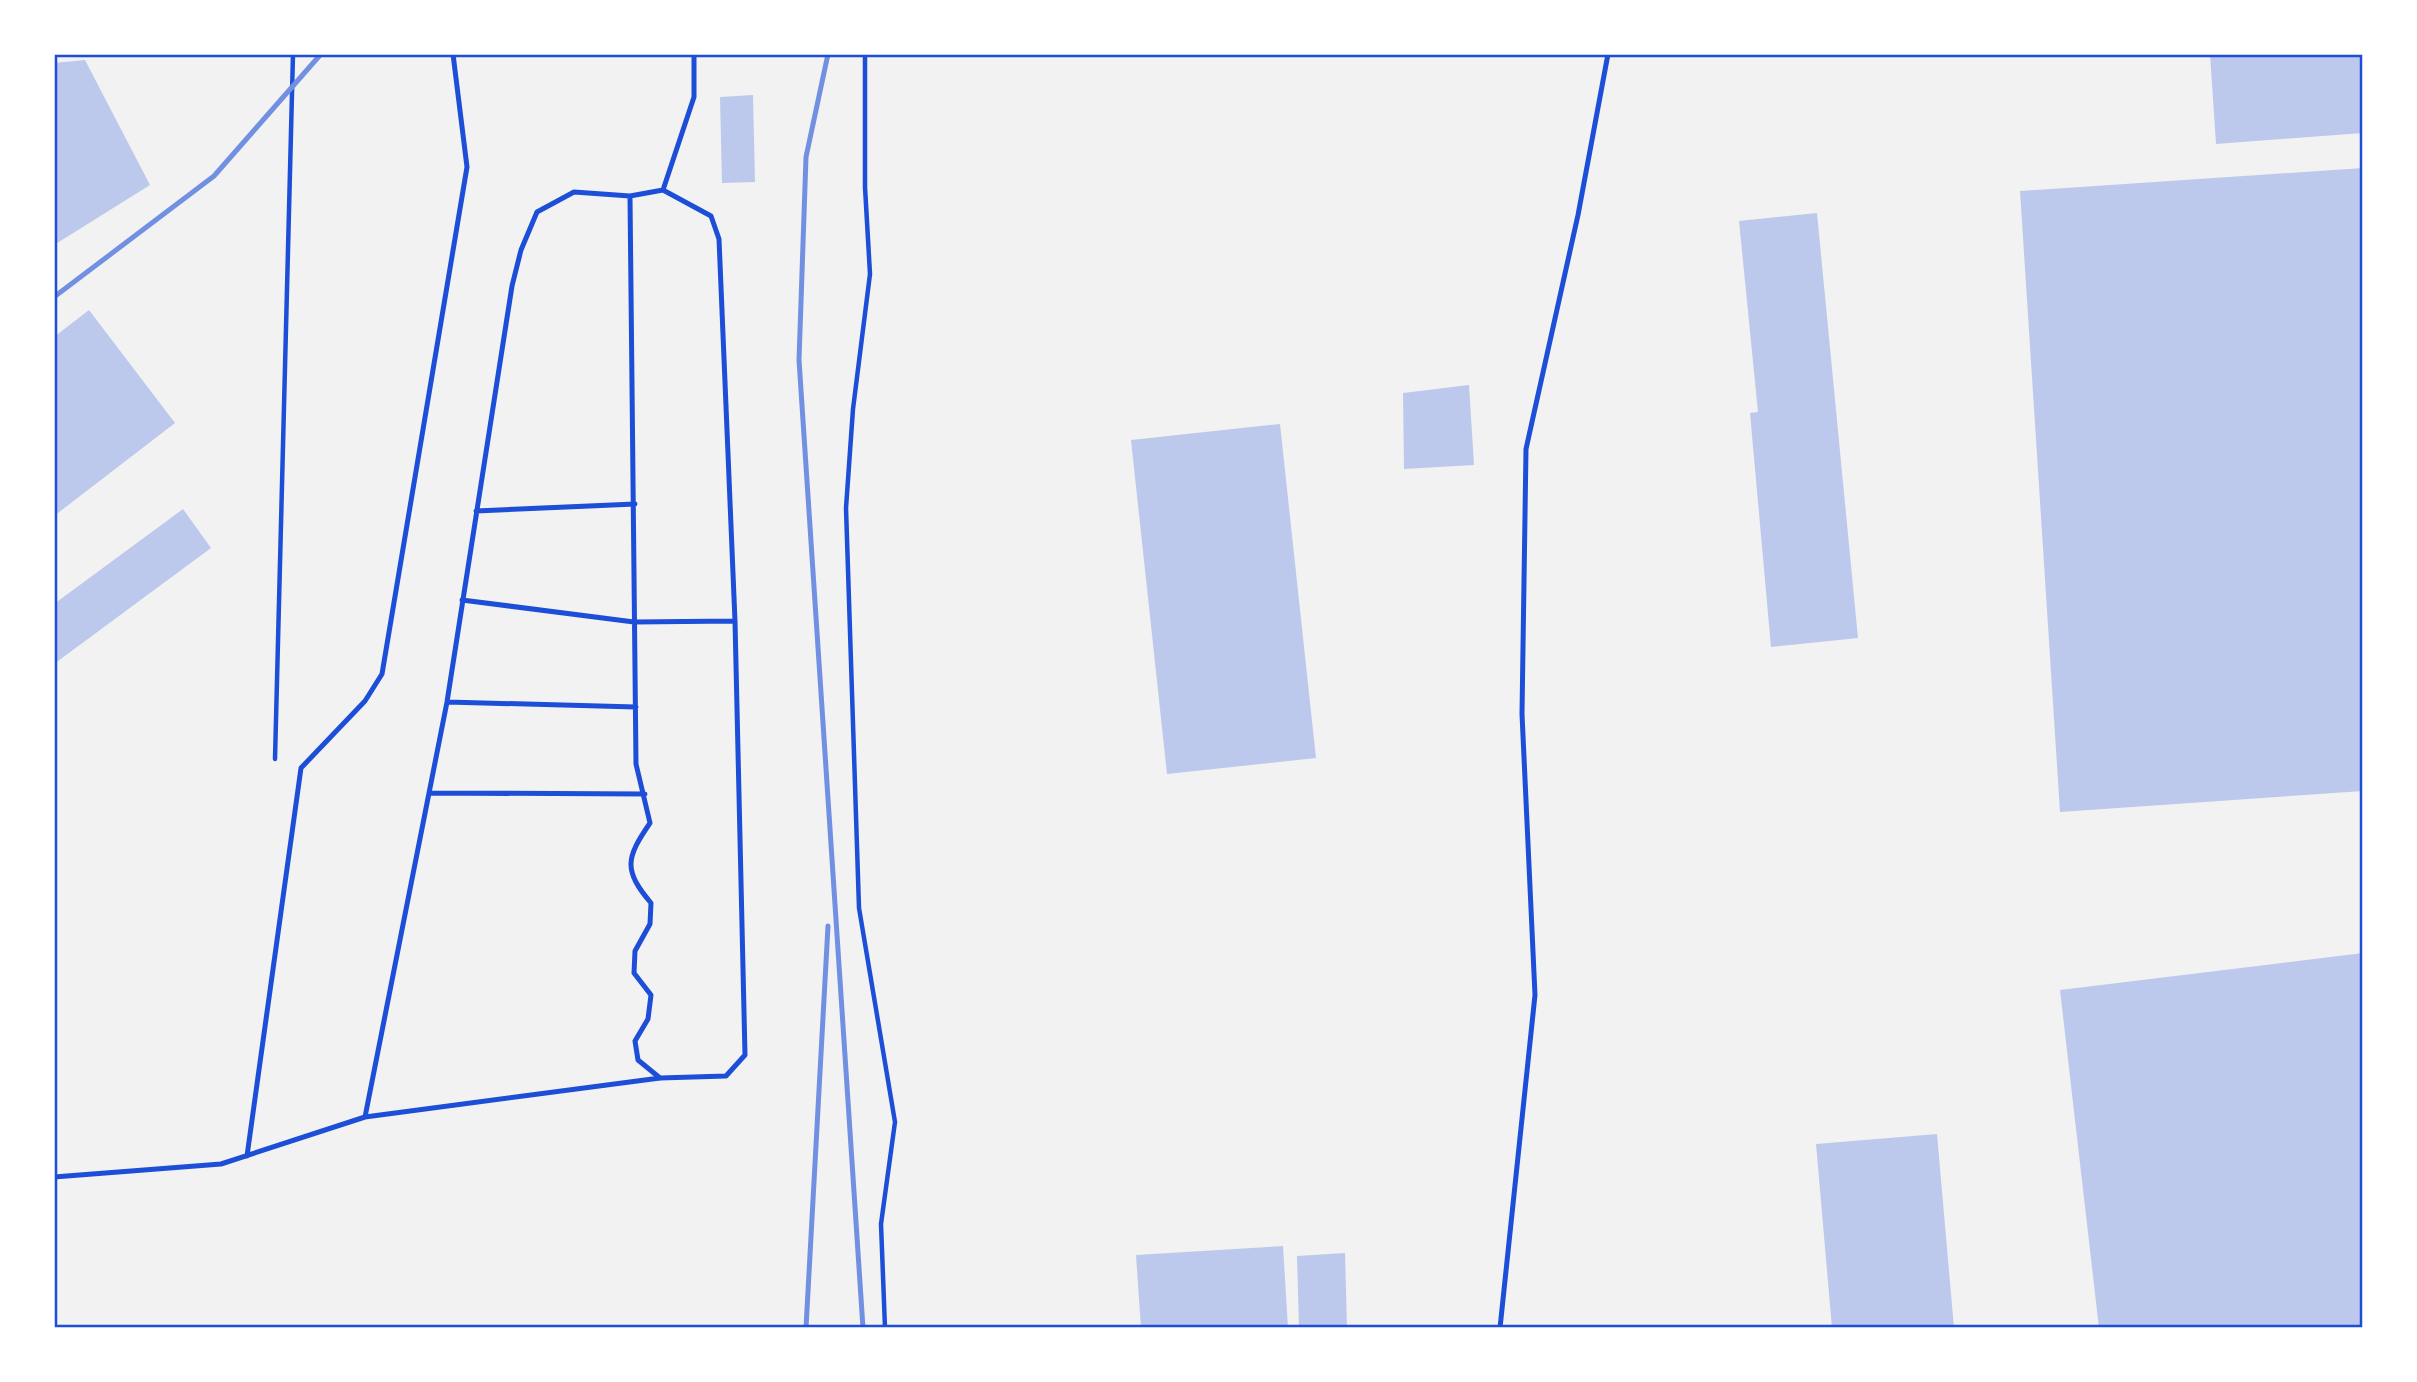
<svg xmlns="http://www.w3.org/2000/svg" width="2417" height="1382" viewBox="0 0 2417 1382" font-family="'DM Sans',sans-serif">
<rect width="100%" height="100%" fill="#f2f2f2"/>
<path fill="#bdc9ec" d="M 2210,54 L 2363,54 L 2363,133 L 2216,144 Z
M 85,60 L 150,185 L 54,245 L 54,63 Z
M 753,95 L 755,182 L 722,183 L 720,97 Z
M 2363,168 L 2363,791 L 2060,812 L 2020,191 Z
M 1817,213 L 1858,638 L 1771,647 L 1750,413 L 1758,412 L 1739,221 Z
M 89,310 L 175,423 L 54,516 L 54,337 Z
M 1469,385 L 1474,465 L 1404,469 L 1403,393 Z
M 1280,424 L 1316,758 L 1167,774 L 1131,440 Z
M 183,509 L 211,548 L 54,664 L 54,604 Z
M 2363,953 L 2363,1328 L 2099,1328 L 2060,990 Z
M 1937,1134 L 1954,1328 L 1832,1328 L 1816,1144 Z
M 1283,1246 L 1288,1328 L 1141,1328 L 1136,1255 Z
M 1345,1253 L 1347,1328 L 1299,1328 L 1297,1256 Z"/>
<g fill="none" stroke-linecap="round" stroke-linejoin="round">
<path stroke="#1d4ed8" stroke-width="4.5" d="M 865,54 L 865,187 L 870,274 L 853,409 L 846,508 L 859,908 L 895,1122 L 881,1224 L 885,1328
M 275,759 L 293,54"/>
<path stroke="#1d4ed8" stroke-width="5" d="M 663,190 L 711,216 L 719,239 L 735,621 L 745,1055 L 726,1076 L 660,1078 L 365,1117 L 447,702 L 512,286 L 521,250 L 537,212 L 574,192 L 630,196 Z
M 663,190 L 694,97 L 694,54
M 630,196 L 636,764 L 650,823 C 626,858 623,870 651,903 L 650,924 L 635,951 L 634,973 L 651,995 L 648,1019 L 635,1041 L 638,1060 L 660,1078
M 476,511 L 635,504
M 462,600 L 634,622 L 735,621
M 447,702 L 636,707
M 429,793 L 645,794
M 247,1156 L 301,768 L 365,701 L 382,674 L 467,167 L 453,54
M 54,1177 L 221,1164 L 365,1117
M 1500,1328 L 1535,995 L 1522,714 L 1526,449 L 1578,215 L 1608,54"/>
<path stroke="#7290e2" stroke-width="5" d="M 828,54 L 806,157 L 799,360 L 863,1328
M 54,297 L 214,176 L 321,54
M 806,1328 L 828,926"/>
</g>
<rect width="2417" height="1382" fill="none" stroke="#ffffff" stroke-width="112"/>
<rect x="56" y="56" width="2305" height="1270" fill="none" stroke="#1d4ed8" stroke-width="2.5"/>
</svg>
